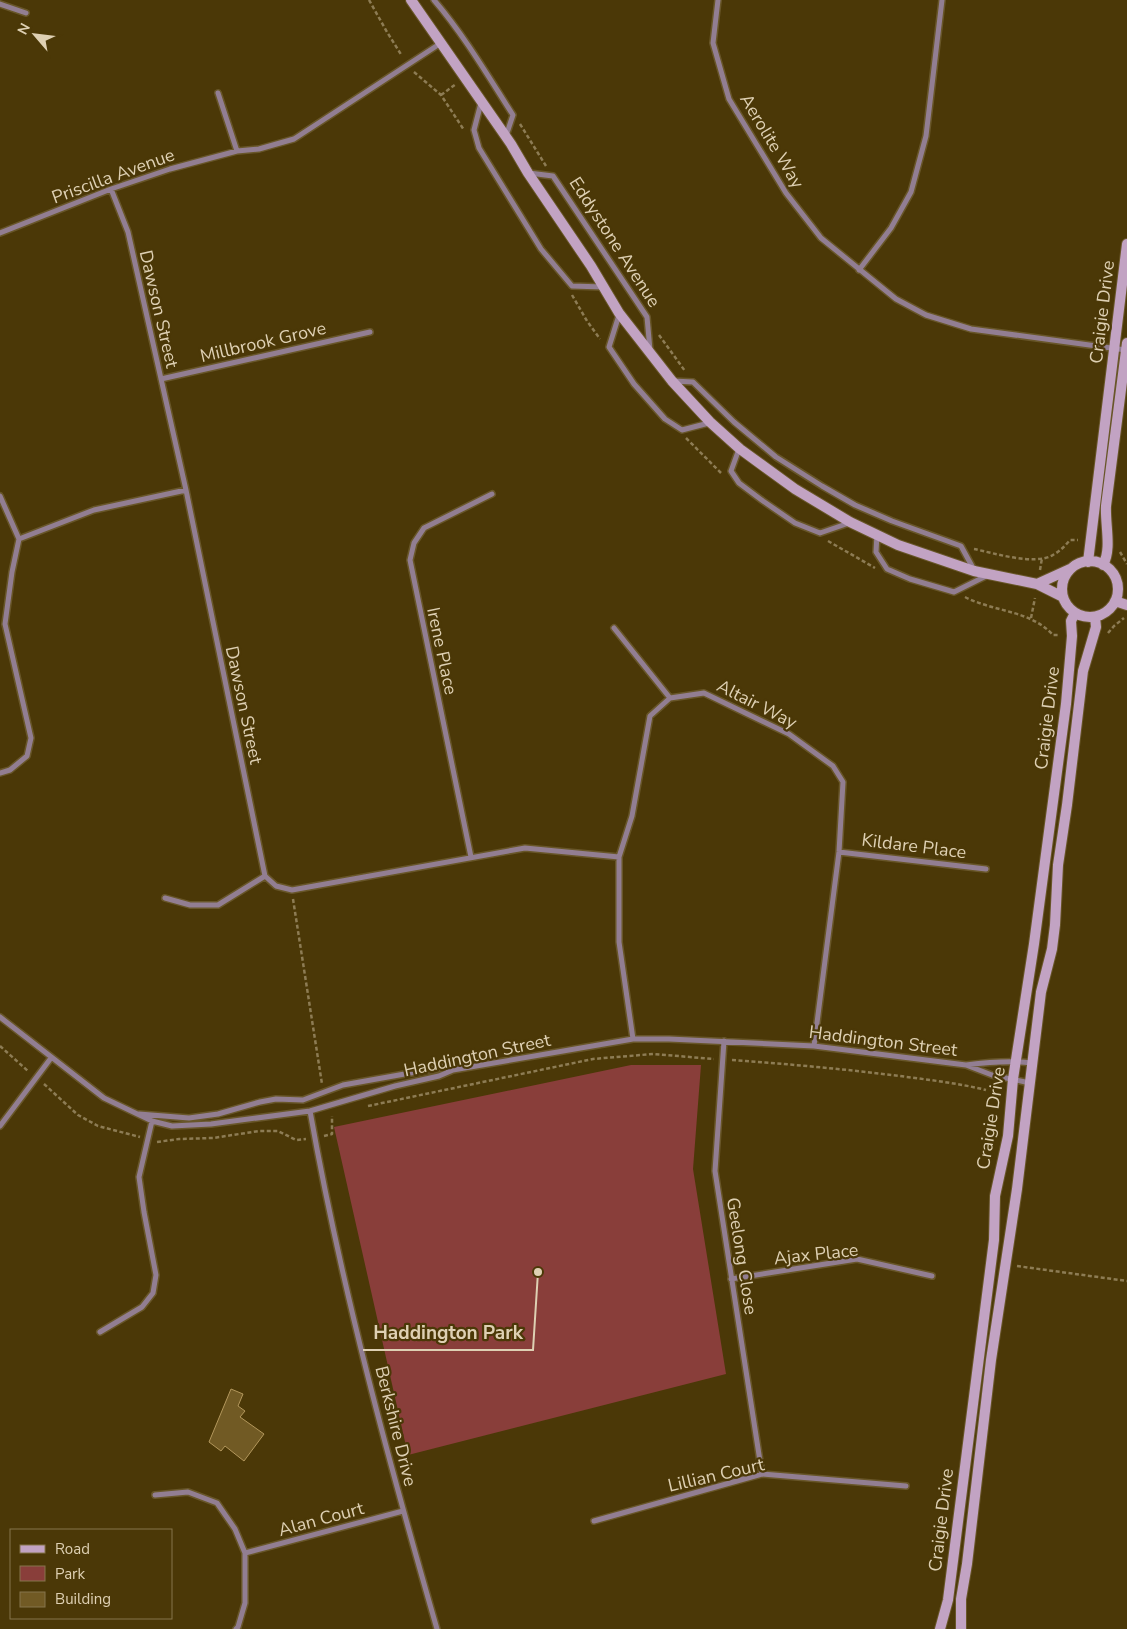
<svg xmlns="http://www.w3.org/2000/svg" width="1127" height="1629" viewBox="0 0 1127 1629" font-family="'Nunito Sans',sans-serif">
<rect width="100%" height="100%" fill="#4b3807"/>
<path fill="#893e3a" d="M 631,1065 L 701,1065 L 693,1169 L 726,1374 L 408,1455 L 334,1127 Z"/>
<path fill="#715a24" stroke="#b3975c" d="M 231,1389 L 243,1394 L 238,1406 L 245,1411 L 240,1417 L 264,1434 L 244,1461 L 225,1446 L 221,1451 L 209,1442 Z"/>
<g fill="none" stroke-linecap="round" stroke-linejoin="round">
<g stroke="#685629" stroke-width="8">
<path id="minor" d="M 434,0 C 464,35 488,76 513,115 L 506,136
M 718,0 L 713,43 L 729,99 L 786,193 L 821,238 L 896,299 L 926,315 L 971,329 L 1126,350
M 0,4 L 26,13
M 218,93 L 237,151
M 481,103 L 474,130 L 479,148 L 541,249 L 572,286 L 603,287
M 529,173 L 553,176 L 647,317 L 650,350
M 111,189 L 128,232 L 186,490 L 265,876 L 276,886 L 292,890 L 525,848 L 619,857
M 0,233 L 111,189 L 170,169 L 237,151 L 259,149 L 294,139 L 441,43
M 859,270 L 891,228 L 911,192 L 926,136 L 942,0
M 619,315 L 609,347 L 634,384 L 665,419 L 682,430 L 709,423
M 161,379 L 370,332
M 673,381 L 693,382 L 734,422 L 776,457 L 822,486 L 855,505 L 892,521 L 961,546 L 973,568
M 739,449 L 731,471 L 739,483 L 763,501 L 795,523 L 820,533 L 849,523
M 0,496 L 19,539
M 877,534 L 876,552 L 887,569 L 910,579 L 954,592 L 988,575
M 614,628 L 670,698
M 0,773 L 10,770 L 27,756 L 31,738 L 5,624 L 12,572 L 19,539 L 94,510 L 186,490
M 839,852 L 986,869
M 471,857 L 410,560 L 414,543 L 424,528 L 492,494
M 165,898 L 190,905 L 218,905 L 265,876
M 0,1017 L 104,1098 L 152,1121 L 172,1126 L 211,1124 L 310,1111 L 395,1086 L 439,1076 L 453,1070 L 633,1039 L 669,1039 L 814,1046 L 966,1065 L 992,1075 L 1030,1083
M 633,1039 L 619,942 L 619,857 L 632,816 L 650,716 L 670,698 L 704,693 L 789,734 L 833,766 L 843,782 L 839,852 L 814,1046
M 724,1041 L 715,1171 L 762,1474
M 966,1065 C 989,1062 1010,1060 1032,1063
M 310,1111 C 341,1286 388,1459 437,1629
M 139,1114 L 189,1118 L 218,1114 L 260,1102 L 276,1099 L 303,1100 L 343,1085 L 444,1067 L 453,1070
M 0,1126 L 51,1058
M 731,1279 L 857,1259 L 932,1276
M 100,1332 L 142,1307 L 153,1293 L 156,1275 L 144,1212 L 139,1177 L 152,1121
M 155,1495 L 188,1492 L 217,1503 L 235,1529 L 245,1553 L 245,1603 L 238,1627 L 236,1629
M 594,1521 L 762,1474 L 906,1486
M 245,1553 L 403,1511"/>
</g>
<g stroke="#685629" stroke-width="12">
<path id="secondary" d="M 411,0 L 511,144 L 528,173 L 591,266 L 619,313 L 672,381 L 710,422 L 740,449 L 795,489 L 850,522 L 898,545 L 974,571 L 1037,584 L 1063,597
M1062 589a28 28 0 1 1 56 0a28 28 0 1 1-56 0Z
M 1088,562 L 1127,244
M 1103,565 C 1112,549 1105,525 1106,506 L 1127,343
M 1037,584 L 1070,569
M 1115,601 L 1127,605
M 940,1629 L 948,1600 L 994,1240 L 995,1196 L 1008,1136 L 1013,1079 L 1034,944 L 1066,704 L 1072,636 L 1071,621 L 1075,613
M 961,1629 L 961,1599 L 967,1564 L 991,1360 L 1017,1189 L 1041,992 L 1052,949 L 1055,925 L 1058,865 L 1067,805 L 1083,671 L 1096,627 L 1095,617"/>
</g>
<path stroke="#8d7c54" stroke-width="2.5" stroke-dasharray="4 2.5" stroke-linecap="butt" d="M 369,0 L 387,32 L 402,56
M 414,72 L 441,95 L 464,130
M 441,95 L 456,84
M 520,124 L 546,166
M 572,295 L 587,321 L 600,339
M 659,335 L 685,371
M 686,438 L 721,473
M 828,541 L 875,568
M 974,549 C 994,553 1034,566 1053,555 C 1060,551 1065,546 1070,540 L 1078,540
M 1120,552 L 1127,564
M 1040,570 L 1042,558
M 965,597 C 994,612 1030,610 1053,635 L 1060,635
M 1031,618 L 1035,598
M 1108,633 L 1114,626 L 1124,618
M 293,899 L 322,1084
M 0,1046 L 28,1071
M 732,1060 C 788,1064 844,1069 900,1076 C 929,1080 958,1083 986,1090
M 44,1084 L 78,1115 L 98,1126 L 140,1137
M 368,1106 L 593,1059 L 653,1054 L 714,1059
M 324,1136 L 332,1134 L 332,1116
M 157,1142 L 179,1139 L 213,1138 L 259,1131 L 278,1131 L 296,1140 L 306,1139
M 1017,1266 L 1127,1281"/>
<use href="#minor" stroke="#927e92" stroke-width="5"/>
<use href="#secondary" stroke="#c2a3c3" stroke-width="10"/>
</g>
<g text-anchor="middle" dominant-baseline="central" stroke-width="4.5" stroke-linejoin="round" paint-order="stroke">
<g font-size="18" fill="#ded0b3" stroke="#4b3807">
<text transform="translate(772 141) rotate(59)">Aerolite Way</text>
<text transform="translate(113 176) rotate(-20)">Priscilla Avenue</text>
<text transform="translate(615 242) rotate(57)">Eddystone Avenue</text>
<text transform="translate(159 309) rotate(77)">Dawson Street</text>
<text transform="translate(1102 312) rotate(-83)">Craigie Drive</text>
<text transform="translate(263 342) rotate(-13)">Millbrook Grove</text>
<text transform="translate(442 651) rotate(78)">Irene Place</text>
<text transform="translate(757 704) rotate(27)">Altair Way</text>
<text transform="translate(244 705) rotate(78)">Dawson Street</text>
<text transform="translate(1047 718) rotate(-83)">Craigie Drive</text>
<text transform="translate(914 846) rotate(7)">Kildare Place</text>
<text transform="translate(883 1041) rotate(7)">Haddington Street</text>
<text transform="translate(477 1055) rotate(-12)">Haddington Street</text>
<text transform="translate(991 1118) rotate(-81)">Craigie Drive</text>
<text transform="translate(816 1254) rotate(-6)">Ajax Place</text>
<text transform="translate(742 1256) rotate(81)">Geelong Close</text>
<text transform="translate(396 1426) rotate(76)">Berkshire Drive</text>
<text transform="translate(716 1475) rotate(-13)">Lillian Court</text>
<text transform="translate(321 1519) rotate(-15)">Alan Court</text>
<text transform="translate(941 1520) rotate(-83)">Craigie Drive</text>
</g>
</g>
<path fill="none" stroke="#ded0b3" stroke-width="2" d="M538 1272L533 1350H363"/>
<circle fill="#ded0b3" stroke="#4b3807" stroke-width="2" cx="538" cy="1272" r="5"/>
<g font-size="19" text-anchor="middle" font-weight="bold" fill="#ded0b3" stroke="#4b3807" stroke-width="4.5" stroke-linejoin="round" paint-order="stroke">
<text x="448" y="1339">Haddington Park</text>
</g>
<rect x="10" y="1529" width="162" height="90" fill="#4b3807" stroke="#86754c"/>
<rect x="20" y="1545" width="25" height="8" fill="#c2a3c3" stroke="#86754c"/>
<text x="55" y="1554" font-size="15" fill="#ded0b3">Road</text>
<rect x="20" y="1566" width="25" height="15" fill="#893e3a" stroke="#86754c"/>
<text x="55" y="1579" font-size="15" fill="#ded0b3">Park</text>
<rect x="20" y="1592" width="25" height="15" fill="#715a24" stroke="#86754c"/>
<text x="55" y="1604" font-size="15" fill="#ded0b3">Building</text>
<g transform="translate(35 35) rotate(298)" stroke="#4b3807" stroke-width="4" paint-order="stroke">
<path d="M0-4L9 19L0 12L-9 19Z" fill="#ded0b3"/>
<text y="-8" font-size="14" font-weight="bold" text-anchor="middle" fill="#ded0b3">N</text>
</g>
</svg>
